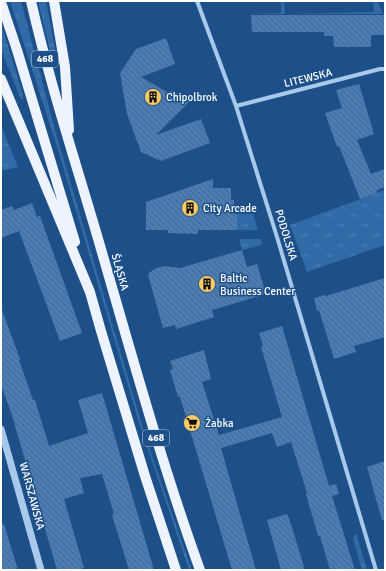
<svg xmlns="http://www.w3.org/2000/svg" width="386" height="571" viewBox="0 0 386 571" font-family="Signika,sans-serif">
<defs>
<pattern id="grass-tufts" width="24" height="20" patternUnits="userSpaceOnUse"><rect width="24" height="20" fill="#306aa7"/><path d="M3 7l-1-3M5 7V3M7 7l1-3M15 17l-1-3M17 17v-4M19 17l1-3" fill="none" stroke="#4f80b4"/></pattern>
<pattern id="building-back-hatch" width="6" height="6" patternUnits="userSpaceOnUse"><rect width="6" height="6" fill="#4a7cb3"/><path d="M-1 5l2 2M0 0l6 6M5-1l2 2" fill="none" stroke="#4b6685"/></pattern>
</defs>
<rect width="100%" height="100%" fill="#1d5089"/>
<path fill="url(#grass-tufts)" d="M 10,1 L 21,1 L 55,130 L 147,442 L 192,570 L 189,570 L 140,426 L 59,153 Z
M 38,1 L 46,1 L 56,55 L 54,56 L 51,55 Z
M 272,1 L 297,1 L 284,1 L 285,14 L 374,12 L 373,1 L 377,1 L 383,14 L 248,14 L 281,13 L 281,1 Z
M 1,23 L 23,95 L 23,99 L 21,99 L 19,95 L 1,49 Z
M 1,128 L 2,128 L 18,167 L 1,171 Z
M 385,190 L 385,245 L 307,272 L 290,225 Z
M 237,214 L 253,214 L 258,230 L 237,230 Z
M 239,239 L 261,239 L 262,245 L 242,250 Z
M 355,534 L 357,536 L 367,570 L 362,570 L 353,539 Z"/>
<path fill="url(#building-back-hatch)" d="M 251,15 L 384,15 L 384,35 L 371,35 L 371,47 L 334,47 L 333,36 L 324,36 L 324,32 L 252,32 Z
M 166,38 L 175,64 L 141,77 L 167,92 L 173,91 L 190,101 L 156,135 L 201,119 L 210,143 L 161,161 L 141,152 L 127,114 L 120,73 L 136,49 Z
M 359,84 L 374,134 L 357,140 L 371,174 L 385,169 L 385,187 L 377,190 L 377,193 L 360,199 L 339,146 L 337,147 L 325,113 L 342,108 L 336,90 Z
M 213,179 L 213,188 L 231,188 L 231,200 L 234,200 L 234,214 L 237,214 L 237,230 L 198,230 L 198,234 L 168,233 L 168,230 L 146,230 L 146,202 Z
M 32,203 L 37,217 L 40,216 L 82,333 L 60,341 L 19,231 L 1,238 L 1,210 L 12,206 L 14,210 Z
M 242,250 L 247,267 L 257,264 L 266,294 L 212,310 L 214,317 L 176,329 L 175,325 L 163,328 L 148,275 L 150,272 L 156,268 L 165,266 L 180,268 Z
M 385,278 L 385,337 L 354,346 L 356,352 L 334,359 L 319,310 L 317,311 L 314,298 L 325,295 L 326,296 Z
M 2,310 L 20,359 L 19,360 L 33,400 L 35,400 L 49,446 L 88,433 L 78,400 L 102,393 L 154,570 L 129,570 L 112,515 L 114,514 L 102,474 L 80,478 L 84,493 L 64,499 L 84,568 L 82,568 L 82,570 L 57,570 L 11,412 L 1,385 L 1,311 Z
M 282,326 L 329,486 L 336,484 L 339,494 L 332,496 L 355,570 L 330,570 L 320,536 L 318,536 L 306,494 L 307,493 L 291,442 L 277,447 L 272,433 L 221,448 L 256,570 L 232,570 L 180,397 L 178,397 L 170,370 L 173,369 L 170,361 L 204,350 L 211,379 L 202,382 L 219,435 L 282,417 L 261,347 L 263,346 L 259,333 Z
M 385,461 L 385,520 L 382,520 L 367,467 Z
M 287,514 L 290,521 L 305,570 L 281,570 L 267,520 Z
M 1,524 L 4,524 L 18,570 L 1,570 Z"/>
<g fill="none" stroke-linecap="round" stroke-linejoin="round">
<path stroke="#a8c9ec" stroke-width="4" d="M 197,1 L 236,106 L 277,237 L 376,570
M 236,106 L 380,69 L 385,69"/>
<path stroke="#a8c9ec" stroke-width="7" d="M 1,429 L 41,570"/>
<path stroke="#edf4ff" stroke-width="10" d="M 31,1 C 50,85 77,166 101,249 C 132,356 162,465 200,570
M 54,1 L 65,67 L 69,130
M 1,2 L 17,50 L 75,242
M 1,79 L 90,292 L 101,331 L 145,476 L 176,570"/>
</g>
<defs>
<g id="building-disc" transform="scale(0.9)"><circle r="9.5" fill="#fbcb66" stroke="#1d5089"/><path d="M-4-6H4V6H1V3H-1V6H-4ZM-2.5-4.3h1.7v1.8h-1.7ZM.8-4.3h1.7v1.8H.8ZM-2.5-1h1.7V.8h-1.7ZM.8-1h1.7V.8H.8Z" fill="#111"/></g>
<g id="supermarket-disc" transform="scale(0.9)"><circle r="9.5" fill="#fbcb66" stroke="#1d5089"/><path d="M-6-5.5h2.5l.6 2H6L4.5 2H-2.5L-4.4-4H-6ZM-1.5 3.2a1.3 1.3 0 1 0 .1 0ZM3 3.2a1.3 1.3 0 1 0 .1 0Z" fill="#111"/></g>
</defs>
<g fill-rule="evenodd">
<use href="#building-disc" x="153" y="97"/>
<use href="#building-disc" x="190" y="208"/>
<use href="#building-disc" x="207" y="284"/>
<use href="#supermarket-disc" x="192" y="423"/>
</g>
<g text-anchor="middle" dominant-baseline="central" stroke-width="3" stroke-linejoin="round" paint-order="stroke">
<g fill="#1d5089" stroke="#bbcadc" stroke-width="1">
<rect x="32" y="51" width="26" height="16" rx="3"/>
<rect x="143" y="430" width="26" height="16" rx="3"/>
</g>
<g font-size="10" font-weight="bold" fill="#fff">
<text x="45" y="59">468</text>
<text x="156" y="438">468</text>
</g>
<g font-size="11" fill="#fff" stroke="#1d5089">
<text transform="translate(308 78) rotate(-14)">LITEWSKA</text>
<text transform="translate(286 235) rotate(73)">PODOLSKA</text>
<text transform="translate(120 272) rotate(74)">ŚLĄSKA</text>
<text transform="translate(32 496) rotate(75)">WARSZAWSKA</text>
</g>
<g font-size="11" fill="#fff" stroke="#1d5089" text-anchor="start">
<text x="166" y="97">Chipolbrok</text>
<text x="203" y="208">City Arcade</text>
<text x="220" y="278">Baltic<tspan x="220" dy="13">Business Center</tspan></text>
<text x="205" y="423">Żabka</text>
</g>
</g>
<rect width="386" height="571" fill="none" stroke="#ffffff" stroke-width="4"/>
</svg>
